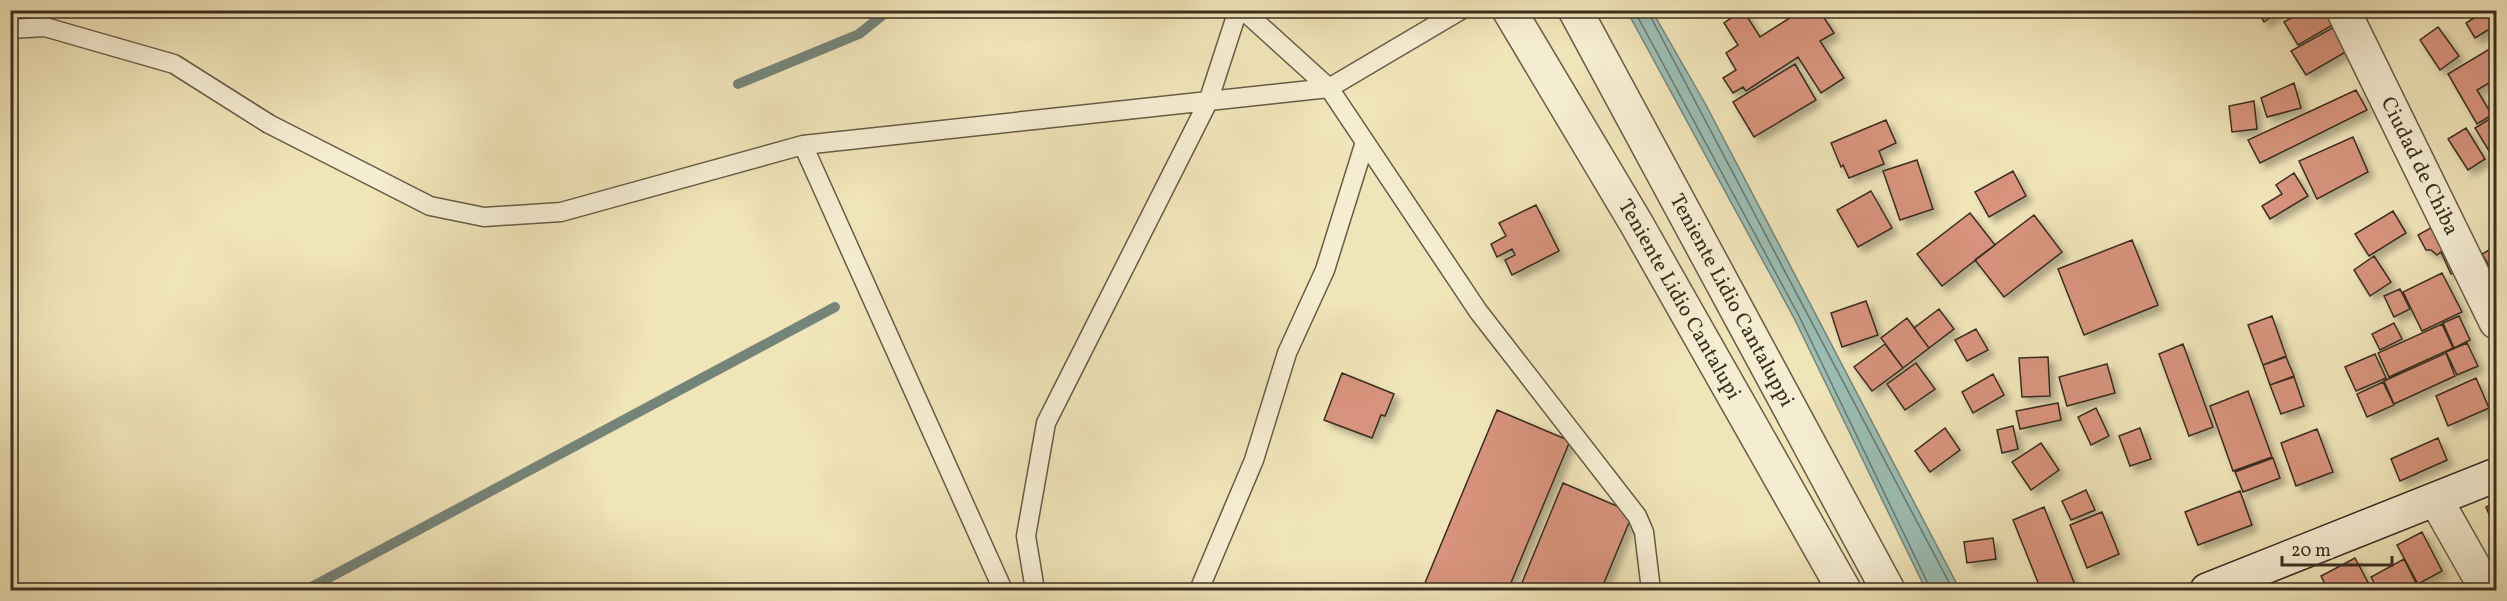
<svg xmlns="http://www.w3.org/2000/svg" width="2507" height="601" viewBox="0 0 2507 601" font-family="Vollkorn,serif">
<defs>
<filter id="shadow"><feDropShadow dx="5.5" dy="5.5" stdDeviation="3" flood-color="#0004"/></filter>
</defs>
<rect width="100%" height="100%" fill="#f0e4b9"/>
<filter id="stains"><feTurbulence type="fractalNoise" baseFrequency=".00333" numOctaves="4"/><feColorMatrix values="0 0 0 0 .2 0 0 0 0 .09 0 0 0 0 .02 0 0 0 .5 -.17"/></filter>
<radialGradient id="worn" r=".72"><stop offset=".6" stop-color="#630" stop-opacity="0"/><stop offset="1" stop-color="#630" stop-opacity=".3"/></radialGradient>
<path fill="#9bbeb5" stroke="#758479" stroke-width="1.5" d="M 1627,11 L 1652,11 L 1706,105 L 1960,590 L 1926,590 L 1794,318 Z"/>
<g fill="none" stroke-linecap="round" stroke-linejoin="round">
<path stroke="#6b766a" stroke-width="1.5" d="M 1634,10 L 1799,316 L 1931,590
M 1647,10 L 1953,590"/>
<path stroke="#758479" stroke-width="10" d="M 738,84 L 859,34 L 889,10
M 306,590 L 835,307"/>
</g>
<path fill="#d7937d" stroke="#3b2d1f" stroke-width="1.5" filter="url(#shadow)" d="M 1743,10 L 1760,37 L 1802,10 L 1819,10 L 1834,33 L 1820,41 L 1844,78 L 1821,93 L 1798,57 L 1746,91 L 1743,87 L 1733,93 L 1723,78 L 1736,70 L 1726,53 L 1738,45 L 1724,23 Z
M 2257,10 L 2281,10 L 2264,22 Z
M 2305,10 L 2329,10 L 2336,23 L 2298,45 L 2284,22 Z
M 2486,10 L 2496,25 L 2475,38 L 2466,23 Z
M 2336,26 L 2349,50 L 2306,75 L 2291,51 Z
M 2438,27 L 2459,56 L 2440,70 L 2420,40 Z
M 2496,45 L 2496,79 L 2477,90 L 2492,115 L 2477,124 L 2448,74 Z
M 1795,64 L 1816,100 L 1754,137 L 1733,102 Z
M 2294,83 L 2301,108 L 2267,117 L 2261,98 Z
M 2356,90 L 2367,110 L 2260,163 L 2248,140 Z
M 2254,101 L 2257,129 L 2232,132 L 2229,106 Z
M 2496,115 L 2496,157 L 2494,159 L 2475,128 Z
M 1886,120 L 1896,143 L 1879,151 L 1884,164 L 1849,178 L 1843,165 L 1841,167 L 1831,143 Z
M 2466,128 L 2485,159 L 2468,170 L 2448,139 Z
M 2353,137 L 2368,172 L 2317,199 L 2299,161 Z
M 1917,160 L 1933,209 L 1900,220 L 1883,171 Z
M 2013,171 L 2026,196 L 1989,217 L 1975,192 Z
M 2294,173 L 2308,196 L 2270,219 L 2262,206 L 2282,194 L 2276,185 Z
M 1871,191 L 1892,228 L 1858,247 L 1837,210 Z
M 1536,205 L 1559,251 L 1512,275 L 1505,260 L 1515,255 L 1512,249 L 1497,257 L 1491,244 L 1506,236 L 1499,223 Z
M 2393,211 L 2406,233 L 2369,256 L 2355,234 Z
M 1970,213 L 1995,245 L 1942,286 L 1917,254 Z
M 2034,215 L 2062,252 L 2004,297 L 1975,260 Z
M 2436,225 L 2460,270 L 2451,274 L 2441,252 L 2437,255 L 2431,250 L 2426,250 L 2418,235 Z
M 2132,240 L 2158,305 L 2084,335 L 2058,269 Z
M 2496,246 L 2496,272 L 2494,274 L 2482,254 Z
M 2374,256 L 2391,282 L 2370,296 L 2354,270 Z
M 2442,273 L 2462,312 L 2422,331 L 2403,292 Z
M 2400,289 L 2410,309 L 2394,317 L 2384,296 Z
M 1866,301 L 1878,335 L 1842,347 L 1831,313 Z
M 1939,309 L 1954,329 L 1929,348 L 1914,328 Z
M 2272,316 L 2286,356 L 2263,365 L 2248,325 Z
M 2459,316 L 2470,340 L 2454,348 L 2443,323 Z
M 1907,318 L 1929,348 L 1903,368 L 1881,338 Z
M 2394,323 L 2402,339 L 2380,350 L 2372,334 Z
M 2442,324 L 2453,348 L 2389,377 L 2378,353 Z
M 1976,329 L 1988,350 L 1967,361 L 1955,340 Z
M 2467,343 L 2478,366 L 2457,375 L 2446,352 Z
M 1885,344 L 1903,368 L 1872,391 L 1854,367 Z
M 2183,344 L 2213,427 L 2189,436 L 2159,354 Z
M 2446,353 L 2455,376 L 2394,404 L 2384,381 Z
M 2375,354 L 2386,378 L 2356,391 L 2345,367 Z
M 2048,357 L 2050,396 L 2022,397 L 2019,358 Z
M 2286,357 L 2294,376 L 2270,385 L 2263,365 Z
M 1916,363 L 1935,389 L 1905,410 L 1887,384 Z
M 2107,364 L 2115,393 L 2067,406 L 2059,377 Z
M 1342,373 L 1394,394 L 1385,416 L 1381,415 L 1372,438 L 1324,420 Z
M 1993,374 L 2004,395 L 1973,413 L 1962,392 Z
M 2294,377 L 2304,406 L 2281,414 L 2270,385 Z
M 2476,378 L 2489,408 L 2448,426 L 2436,396 Z
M 2383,382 L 2394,405 L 2367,417 L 2357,394 Z
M 2248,391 L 2272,457 L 2233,471 L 2210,406 Z
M 2058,403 L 2061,420 L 2020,429 L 2016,411 Z
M 2096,408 L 2109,436 L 2091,445 L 2078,417 Z
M 1497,410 L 1570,441 L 1508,590 L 1422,590 Z
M 2013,426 L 2018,449 L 2002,453 L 1997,430 Z
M 1945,428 L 1960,450 L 1930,472 L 1915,451 Z
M 2140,428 L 2151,459 L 2130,466 L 2119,436 Z
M 2317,429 L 2333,472 L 2296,486 L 2281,443 Z
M 2438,438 L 2447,460 L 2400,481 L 2391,459 Z
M 2041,443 L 2059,470 L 2031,490 L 2012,462 Z
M 2273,458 L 2280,478 L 2243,492 L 2235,472 Z
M 1563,483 L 1633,513 L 1601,590 L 1519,590 Z
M 2086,490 L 2095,510 L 2071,520 L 2062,501 Z
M 2240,491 L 2252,525 L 2198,545 L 2185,512 Z
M 2496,502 L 2496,517 L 2491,519 L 2486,507 Z
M 2044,507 L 2077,590 L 2041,590 L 2013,520 Z
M 2102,512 L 2119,554 L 2087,568 L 2070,525 Z
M 2422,532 L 2442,571 L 2418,584 L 2397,545 Z
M 1993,538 L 1996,559 L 1967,563 L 1964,542 Z
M 2355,558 L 2372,590 L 2328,590 L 2321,576 Z
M 2404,559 L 2416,583 L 2401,590 L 2378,590 L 2371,577 Z"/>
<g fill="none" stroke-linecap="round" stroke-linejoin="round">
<g stroke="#685b46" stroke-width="21">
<path id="lane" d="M 1243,10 L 1329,88 L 1478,311 L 1637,516 L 1644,532 L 1651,590
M 10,29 L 45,27 L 174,64 L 269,124 L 430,206 L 484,217 L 561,212 L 803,145 L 1329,88 L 1461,10
M 803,145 L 1003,590
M 1035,590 L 1026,536 L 1046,423 L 1208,102 L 1238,10
M 1199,590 L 1254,460 L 1287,353 L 1325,270 L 1365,142"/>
</g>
<g stroke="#685b46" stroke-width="36">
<g id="street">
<path id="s1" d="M 1509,10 L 1636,223 L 1844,590"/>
<path id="s2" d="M 1575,10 L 1888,590"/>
<path id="s3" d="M 2343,10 L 2496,322"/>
<path d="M 2436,500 L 2487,590"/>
</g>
</g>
<g stroke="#3b2d1f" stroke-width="36">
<path id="secondary" d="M 2207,590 L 2496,475"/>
</g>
<use href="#lane" stroke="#f5edd2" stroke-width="18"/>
<use href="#street" stroke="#f5edd2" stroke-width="33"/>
<use href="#secondary" stroke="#f5edd2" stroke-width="33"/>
</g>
<g text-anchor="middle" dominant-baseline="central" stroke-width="5" stroke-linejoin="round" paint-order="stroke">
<g font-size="21" fill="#3b2d1f" stroke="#f5edd2">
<text stroke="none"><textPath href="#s3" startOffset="174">Ciudad de Chiba</textPath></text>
<text stroke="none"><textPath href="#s1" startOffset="336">Teniente Lidio Cantalupi</textPath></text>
<text stroke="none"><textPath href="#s2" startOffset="330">Teniente Lidio Cantaluppi</textPath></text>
</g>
</g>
<rect width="2507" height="601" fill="none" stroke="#f0e4b9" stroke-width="36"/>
<rect x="12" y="12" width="2483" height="577" fill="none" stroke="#3b2d1f" stroke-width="3"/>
<rect x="18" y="18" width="2471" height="565" fill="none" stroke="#3b2d1f" stroke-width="1.5"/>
<path d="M2282 556v9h110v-9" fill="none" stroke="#3b2d1f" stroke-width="3"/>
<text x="2291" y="556" font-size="18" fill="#3b2d1f" stroke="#f5edd2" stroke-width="4.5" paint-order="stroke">20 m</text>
<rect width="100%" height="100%" filter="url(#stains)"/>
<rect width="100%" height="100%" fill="url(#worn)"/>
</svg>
